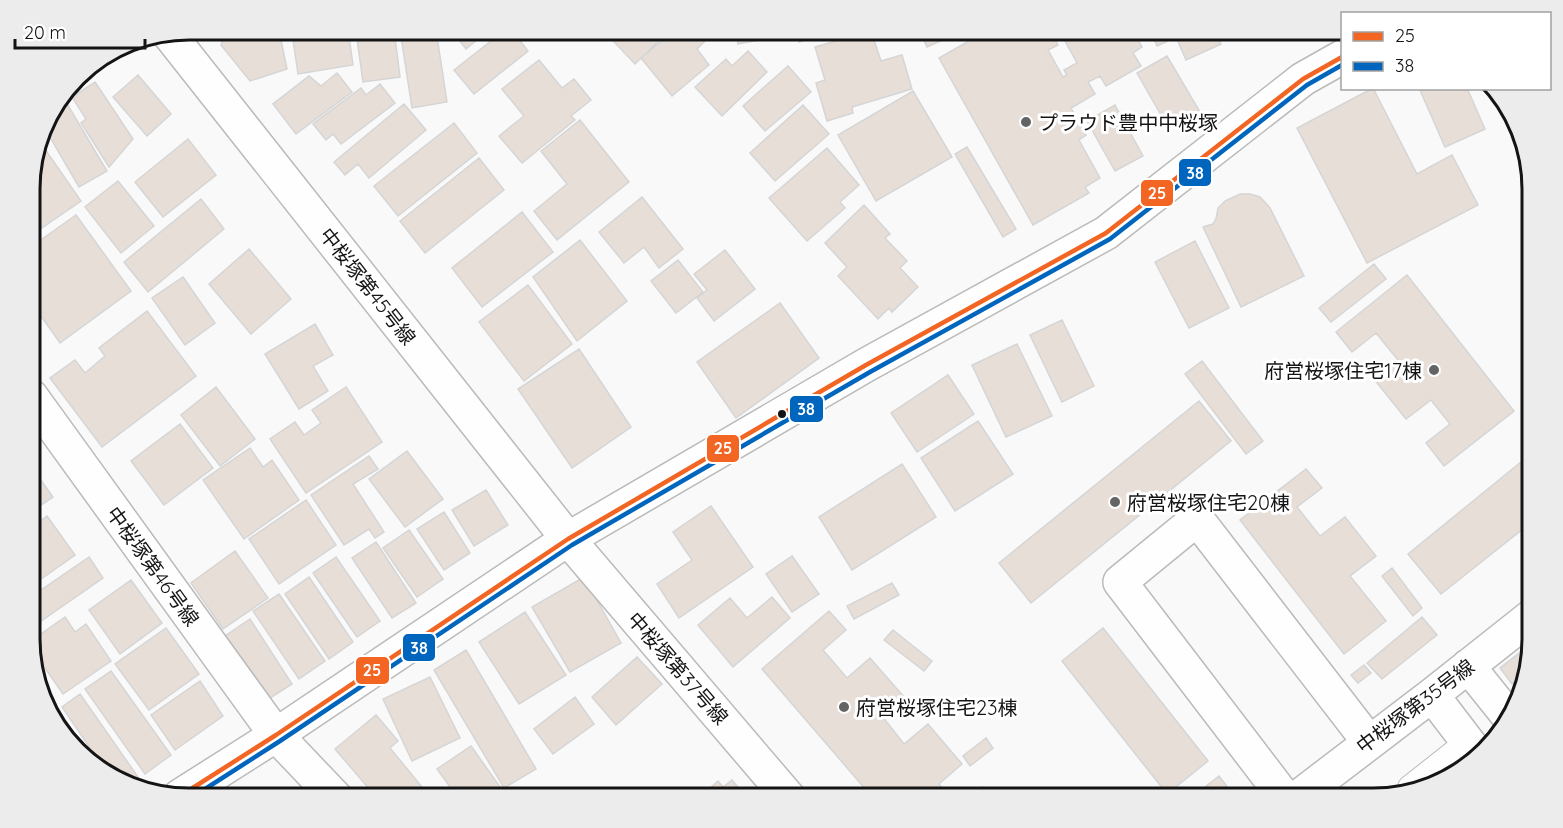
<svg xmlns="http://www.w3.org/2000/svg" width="1563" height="828" viewBox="0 0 1563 828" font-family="Quicksand,'Noto Sans JP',sans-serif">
<rect width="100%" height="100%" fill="#f9f9f9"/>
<path fill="#e7ded8" stroke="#d5d5d5" stroke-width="1.5" d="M 226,30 L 262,30 L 263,34 L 273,30 L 279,30 L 287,69 L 250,81 L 221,45 Z
M 311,30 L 348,30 L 353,65 L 298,74 L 293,40 L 303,39 L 302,33 Z
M 366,30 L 394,30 L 400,77 L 363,82 L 356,32 Z
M 400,30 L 436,30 L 447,102 L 412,108 Z
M 451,30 L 489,30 L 466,49 Z
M 505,30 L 512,30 L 528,51 L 474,94 L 454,70 Z
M 603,30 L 670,30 L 635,64 Z
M 675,30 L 698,30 L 706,40 L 697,49 L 709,65 L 672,96 L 641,58 Z
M 735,30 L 792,30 L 793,34 L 738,44 Z
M 796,30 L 808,30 L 810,39 L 799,42 Z
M 919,30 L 965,30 L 927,47 Z
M 988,30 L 1050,30 L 1058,45 L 1048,50 L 1063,77 L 1067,75 L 1064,70 L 1077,63 L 1059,30 L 1133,30 L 1142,47 L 1133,53 L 1141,66 L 1106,86 L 1100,76 L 1088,82 L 1095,94 L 1071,108 L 1086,135 L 1079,140 L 1100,178 L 1085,187 L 1089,193 L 1033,225 L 939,58 Z
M 1150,30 L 1166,30 L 1170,40 L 1157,46 Z
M 1173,30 L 1215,30 L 1221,44 L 1186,60 Z
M 1228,30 L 1251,30 L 1232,38 Z
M 871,31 L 881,61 L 902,55 L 912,89 L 852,107 L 853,113 L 827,121 L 816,83 L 825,80 L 815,47 Z
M 748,51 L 767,72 L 722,116 L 695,87 L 726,59 L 732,66 Z
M 1167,56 L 1200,112 L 1169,129 L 1137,73 Z
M 539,60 L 562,88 L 574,79 L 591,100 L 571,116 L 575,120 L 522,163 L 499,136 L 524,116 L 502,89 Z
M 788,66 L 811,92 L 765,131 L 743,106 Z
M 337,73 L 352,92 L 296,134 L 273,104 L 309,76 L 321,86 Z
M 138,75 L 171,114 L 147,136 L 113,97 Z
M 95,82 L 133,139 L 109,167 L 81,123 L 86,119 L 72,97 Z
M 380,84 L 395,103 L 341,144 L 333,134 L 326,140 L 313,124 L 361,88 L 366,95 Z
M 1373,88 L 1417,174 L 1452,155 L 1478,205 L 1367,263 L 1297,128 Z
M 1419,88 L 1467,88 L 1485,129 L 1445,147 Z
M 913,91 L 952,157 L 876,201 L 838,135 Z
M 63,97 L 107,171 L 79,187 L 44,127 L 46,119 Z
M 404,104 L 426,130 L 369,178 L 358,164 L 345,175 L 334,162 Z
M 803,105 L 829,134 L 775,181 L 750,153 Z
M 1115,105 L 1143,156 L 1115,171 L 1087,121 Z
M 580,120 L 629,182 L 557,240 L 534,211 L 567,184 L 541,151 Z
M 454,123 L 477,153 L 398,216 L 374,186 Z
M 188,139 L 216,175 L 163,217 L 135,182 Z
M 40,142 L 81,201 L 30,236 L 30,179 Z
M 967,147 L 1016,229 L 1003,237 L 955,154 Z
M 827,148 L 859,185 L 840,202 L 845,208 L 807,241 L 769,198 Z
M 479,158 L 504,190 L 425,253 L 400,221 Z
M 118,181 L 154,226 L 121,253 L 85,207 Z
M 1240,194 L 1250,194 L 1260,197 L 1270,208 L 1304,276 L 1241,307 L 1203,227 L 1213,224 L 1216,219 L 1218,208 L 1225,201 Z
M 642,197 L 683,249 L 659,268 L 644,247 L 624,263 L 599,232 Z
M 201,199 L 224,229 L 148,292 L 124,262 Z
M 864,205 L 890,234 L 885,238 L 907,261 L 900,268 L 918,287 L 892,312 L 889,308 L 878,319 L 838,276 L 847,267 L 825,243 Z
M 522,212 L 553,252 L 482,307 L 452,268 Z
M 76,215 L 131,291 L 60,343 L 31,302 L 31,247 Z
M 580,240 L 627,301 L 577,341 L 533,277 Z
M 1195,241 L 1229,308 L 1189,328 L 1155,262 Z
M 249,249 L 291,299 L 251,334 L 209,284 Z
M 725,250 L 755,289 L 714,321 L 697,298 L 707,290 L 694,274 Z
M 678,260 L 703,292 L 676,313 L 651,281 Z
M 1374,264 L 1386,279 L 1331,322 L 1319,308 Z
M 1407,275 L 1514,411 L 1444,466 L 1426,443 L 1450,424 L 1431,400 L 1406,419 L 1374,379 L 1398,360 L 1376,333 L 1352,352 L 1336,332 Z
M 183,277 L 215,323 L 185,345 L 152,298 Z
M 528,285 L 572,344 L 524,381 L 479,322 Z
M 780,303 L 819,358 L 736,418 L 697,362 Z
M 147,311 L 196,376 L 102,447 L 50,378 L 75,360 L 85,373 L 105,356 L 99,348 Z
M 1062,320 L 1094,386 L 1062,402 L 1030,335 Z
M 315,324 L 333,355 L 313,366 L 328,391 L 299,409 L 265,354 Z
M 1017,344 L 1052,416 L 1006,437 L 972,365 Z
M 579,349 L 631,427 L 572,468 L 518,389 Z
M 1202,361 L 1263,441 L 1246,454 L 1185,374 Z
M 948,375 L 974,414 L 917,452 L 891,413 Z
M 216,387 L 255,439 L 220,466 L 181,415 Z
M 346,387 L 382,442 L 306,493 L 270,439 L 295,422 L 304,435 L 321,423 L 312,410 Z
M 1199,401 L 1231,441 L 1031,603 L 999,563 Z
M 978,421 L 1013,474 L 955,511 L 921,458 Z
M 180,424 L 213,468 L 164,505 L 131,461 Z
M 250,448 L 263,467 L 272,460 L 299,500 L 244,539 L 203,480 Z
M 407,451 L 443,499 L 405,527 L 369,479 Z
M 1532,453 L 1533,521 L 1441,594 L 1408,554 Z
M 369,456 L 378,469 L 353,484 L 384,532 L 375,538 L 369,529 L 344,545 L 311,495 Z
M 902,464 L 936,517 L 852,570 L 819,517 Z
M 31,466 L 53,497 L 31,512 Z
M 1306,469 L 1322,488 L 1297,507 L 1320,536 L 1345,517 L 1376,556 L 1350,576 L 1386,621 L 1344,654 L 1240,520 Z
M 486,490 L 508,525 L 474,546 L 452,510 Z
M 306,500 L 336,545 L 279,584 L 249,539 Z
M 711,506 L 753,567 L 679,618 L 657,584 L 692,560 L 673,532 Z
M 444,512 L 470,553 L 444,570 L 417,529 Z
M 47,516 L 75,555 L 31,586 L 31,528 Z
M 409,530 L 443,579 L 417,597 L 383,548 Z
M 376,542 L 416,603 L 392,618 L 352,558 Z
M 235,551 L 268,598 L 223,629 L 191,583 Z
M 792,556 L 819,594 L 792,612 L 766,574 Z
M 89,557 L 103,578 L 31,628 L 31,597 Z
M 336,557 L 380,621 L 357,637 L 313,573 Z
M 1392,568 L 1422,608 L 1413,616 L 1382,576 Z
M 309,577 L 353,642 L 329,659 L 285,594 Z
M 584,577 L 621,643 L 570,672 L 532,607 Z
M 131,580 L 162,623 L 120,654 L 89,610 Z
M 892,583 L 899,595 L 854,619 L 847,606 Z
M 279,594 L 325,661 L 299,679 L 253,611 Z
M 772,597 L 790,618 L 733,667 L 698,625 L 730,598 L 747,618 Z
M 829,611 L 846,630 L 823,650 L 847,678 L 870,658 L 904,697 L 882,716 L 904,744 L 928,724 L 962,764 L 939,784 L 951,798 L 873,798 L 762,669 Z
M 525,612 L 566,675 L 519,704 L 479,642 Z
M 65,617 L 75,632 L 86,624 L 111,661 L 63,694 L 31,648 L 31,641 Z
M 1422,617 L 1437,635 L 1382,679 L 1367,663 Z
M 250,619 L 292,684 L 264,702 L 222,638 Z
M 166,628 L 199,674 L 149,710 L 115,664 Z
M 1103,628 L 1208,761 L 1167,794 L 1062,661 Z
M 893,630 L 932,661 L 924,671 L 884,640 Z
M 1532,643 L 1525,674 L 1512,684 L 1500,668 Z
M 466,650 L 536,769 L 504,788 L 434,670 Z
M 637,657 L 662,684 L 616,725 L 592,697 Z
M 1364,665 L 1371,673 L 1358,683 L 1351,675 Z
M 111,671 L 171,755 L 145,774 L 85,689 Z
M 430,677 L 460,738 L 412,761 L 383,699 Z
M 200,681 L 223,716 L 175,750 L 151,715 Z
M 80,694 L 138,777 L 128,783 L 119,781 L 105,770 L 62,707 Z
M 575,697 L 594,724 L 553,754 L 534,729 Z
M 58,710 L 93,760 L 63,735 L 54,713 Z
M 376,715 L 398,741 L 390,748 L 431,798 L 377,798 L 335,749 Z
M 986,738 L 993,748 L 970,766 L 963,756 Z
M 471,746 L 508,798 L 458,798 L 437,769 Z
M 1219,776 L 1232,793 L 1225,798 L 1191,798 Z
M 732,780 L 747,798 L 699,798 L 718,781 L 723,787 Z
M 983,787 L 992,798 L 971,798 Z
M 541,790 L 548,798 L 533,798 Z"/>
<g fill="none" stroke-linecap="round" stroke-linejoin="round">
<g stroke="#bababb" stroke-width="28">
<path id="service" d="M 1411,788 L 1468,743"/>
</g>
<g stroke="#bababb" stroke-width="36">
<path id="minor" d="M 169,34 L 568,539 L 789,798
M 31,396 L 276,735 L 336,798
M 1468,666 L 1509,717
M 1432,695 L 1477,754
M 1285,798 L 1120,582 L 1197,519 L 1369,742
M 1297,798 L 1432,695 L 1533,615"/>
</g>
<g stroke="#bababb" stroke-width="36">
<path id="tertiary" d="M 180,796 L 276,735 L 568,539 L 866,365 L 1106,233 L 1303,79 L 1342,57"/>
</g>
<use href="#service" stroke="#fefefe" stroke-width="26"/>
<use href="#minor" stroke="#fefefe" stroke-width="33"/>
<use href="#tertiary" stroke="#fefefe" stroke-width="33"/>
<g stroke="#fff" stroke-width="9">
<path id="bus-1" d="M 180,796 L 276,735 L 568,539 L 866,365 L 1106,233 L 1303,79 L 1342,57"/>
</g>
<g stroke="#fff" stroke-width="9">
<path id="bus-2" d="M 191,798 L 280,741 L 572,545 L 870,372 L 1110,239 L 1307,85 L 1342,65"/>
</g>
<use href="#bus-1" stroke="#f26522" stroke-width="4.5"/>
<use href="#bus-2" stroke="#0065bd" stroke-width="4.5"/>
</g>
<g fill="#656465" stroke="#fff" stroke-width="2">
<circle cx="1026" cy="122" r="6"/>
<circle cx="1434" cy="370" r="6"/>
<circle cx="1115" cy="502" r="6"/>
<circle cx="844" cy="707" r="6"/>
</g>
<circle fill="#151415" stroke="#fff" stroke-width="2" cx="782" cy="414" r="5"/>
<g text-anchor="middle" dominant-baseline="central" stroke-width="6" stroke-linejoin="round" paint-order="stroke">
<g font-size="20" fill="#151415" stroke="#fff" text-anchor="start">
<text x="1038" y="122">プラウド豊中中桜塚</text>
<text x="1422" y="370" text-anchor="end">府営桜塚住宅17棟</text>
<text x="1127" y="502">府営桜塚住宅20棟</text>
<text x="856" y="707">府営桜塚住宅23棟</text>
</g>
<g font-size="20" fill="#151415" stroke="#fff">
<text transform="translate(368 286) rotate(52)">中桜塚第45号線</text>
<text transform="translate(153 566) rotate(54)">中桜塚第46号線</text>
<text transform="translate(678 668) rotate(49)">中桜塚第37号線</text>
<text transform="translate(1415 706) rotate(-37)">中桜塚第35号線</text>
</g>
</g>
<path d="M0 0H1563V828H0ZM189 40H1373A149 149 0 0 1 1522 189V639A149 149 0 0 1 1373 788H189A149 149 0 0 1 40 639V189A149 149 0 0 1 189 40Z" fill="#ececec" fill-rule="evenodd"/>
<path fill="none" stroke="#151415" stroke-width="3" d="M189 40H1373A149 149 0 0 1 1522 189V639A149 149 0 0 1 1373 788H189A149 149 0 0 1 40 639V189A149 149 0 0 1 189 40Z"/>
<g stroke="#fff" stroke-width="2">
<rect x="1178" y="158" width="34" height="29" rx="6" fill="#0065bd"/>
<rect x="1140" y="179" width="34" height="28" rx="6" fill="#f26522"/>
<rect x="789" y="395" width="35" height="28" rx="6" fill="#0065bd"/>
<rect x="706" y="434" width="34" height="29" rx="6" fill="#f26522"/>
<rect x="402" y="633" width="34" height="29" rx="6" fill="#0065bd"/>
<rect x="355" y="656" width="35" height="29" rx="6" fill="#f26522"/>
</g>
<g font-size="16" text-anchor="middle" font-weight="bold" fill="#fff">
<text x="1195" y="179">38</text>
<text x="1157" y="199">25</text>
<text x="806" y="415">38</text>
<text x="723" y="454">25</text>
<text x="419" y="654">38</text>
<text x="372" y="676">25</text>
</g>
<rect x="1341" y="12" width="210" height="78" fill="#ffffff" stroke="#a1a1a1" stroke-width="1.5"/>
<rect x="1353" y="32" width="30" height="9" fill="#f26522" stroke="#a1a1a1" stroke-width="1.5"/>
<text x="1395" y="42" font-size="18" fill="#151415">25</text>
<rect x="1353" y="62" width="30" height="9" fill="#0065bd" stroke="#a1a1a1" stroke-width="1.5"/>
<text x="1395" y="72" font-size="18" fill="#151415">38</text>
<path d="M15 39v9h130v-9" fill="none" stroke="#151415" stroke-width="3"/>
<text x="24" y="39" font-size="18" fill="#151415" stroke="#ffffff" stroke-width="4.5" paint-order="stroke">20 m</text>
</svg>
